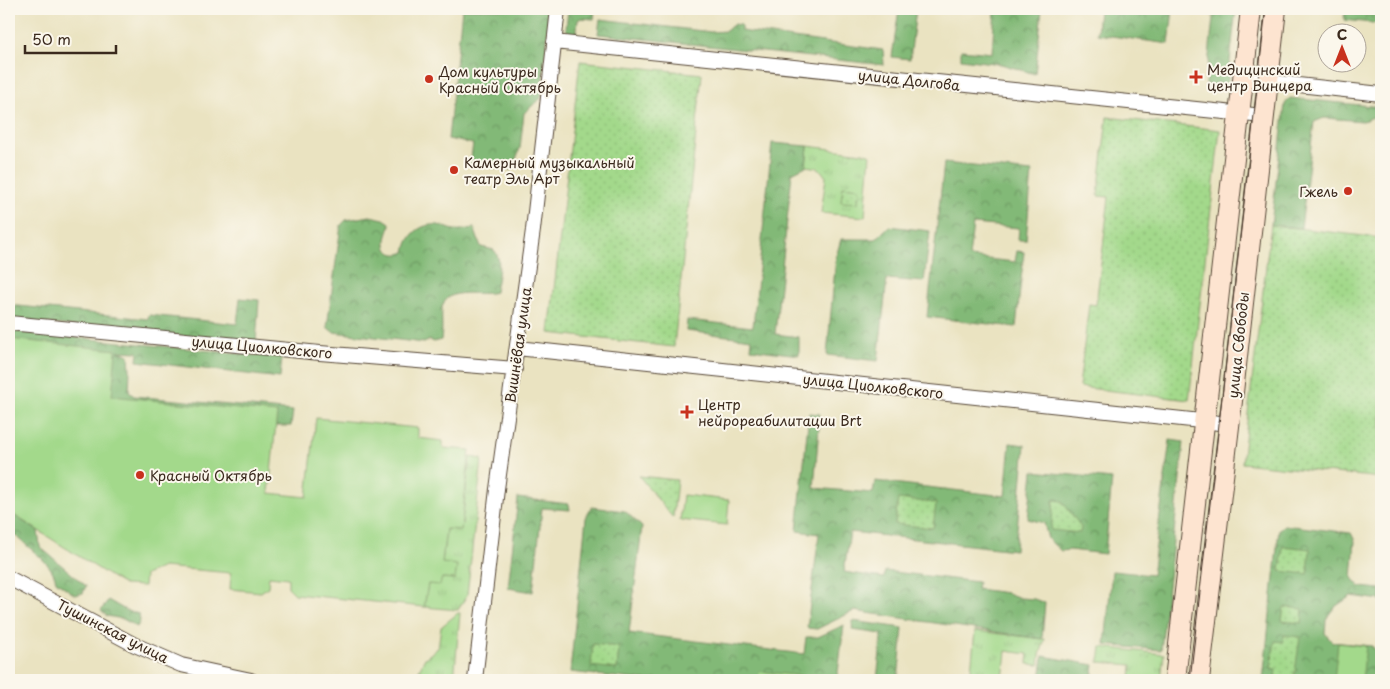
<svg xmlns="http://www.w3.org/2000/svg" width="1390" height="689" viewBox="0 0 1390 689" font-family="'Playpen Sans',sans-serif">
<defs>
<pattern id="grass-tufts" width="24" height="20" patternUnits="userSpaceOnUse" patternTransform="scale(1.25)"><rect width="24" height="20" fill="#a3d98b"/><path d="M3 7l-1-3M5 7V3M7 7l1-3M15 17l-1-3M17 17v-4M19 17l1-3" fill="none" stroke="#8dba78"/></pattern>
<pattern id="forest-crowns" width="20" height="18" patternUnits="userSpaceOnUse" patternTransform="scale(1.25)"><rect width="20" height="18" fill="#82b977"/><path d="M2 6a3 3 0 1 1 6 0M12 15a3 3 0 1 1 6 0" fill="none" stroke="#6c9761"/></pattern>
<pattern id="park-dots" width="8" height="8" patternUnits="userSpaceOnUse" patternTransform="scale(1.25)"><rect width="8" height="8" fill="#a3d98b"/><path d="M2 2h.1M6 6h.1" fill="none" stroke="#8dba78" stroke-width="1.8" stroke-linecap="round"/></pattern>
</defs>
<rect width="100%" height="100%" fill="#fbf7ec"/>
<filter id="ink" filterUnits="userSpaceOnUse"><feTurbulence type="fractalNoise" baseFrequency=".02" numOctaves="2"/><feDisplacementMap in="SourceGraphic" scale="10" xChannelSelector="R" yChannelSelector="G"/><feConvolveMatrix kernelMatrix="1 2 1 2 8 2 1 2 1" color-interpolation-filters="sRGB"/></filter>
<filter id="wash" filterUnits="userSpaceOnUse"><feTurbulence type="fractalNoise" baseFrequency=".0096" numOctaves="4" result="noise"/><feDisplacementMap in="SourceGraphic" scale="20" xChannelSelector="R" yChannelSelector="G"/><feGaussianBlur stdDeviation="1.12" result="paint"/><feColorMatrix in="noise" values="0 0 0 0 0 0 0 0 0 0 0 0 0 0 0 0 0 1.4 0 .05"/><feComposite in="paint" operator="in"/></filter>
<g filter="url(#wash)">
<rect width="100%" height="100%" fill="#eae3c1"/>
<path fill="url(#grass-tufts)" stroke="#6f8254" d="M 808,146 L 870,154 L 865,217 L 821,213 L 826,177 L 819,168 L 806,166 Z
M 470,457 L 482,459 L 467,595 L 458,610 L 424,607 L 428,584 L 441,578 L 455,579 L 442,563 L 446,529 L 461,530 Z
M 458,613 L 460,613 L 454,680 L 414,680 L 425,658 L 438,648 L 441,627 Z
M 975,631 L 1045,639 L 1040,655 L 1039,665 L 1027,664 L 1028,654 L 1006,651 L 1003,680 L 970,680 Z
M 1101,647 L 1164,654 L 1161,680 L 1131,680 L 1132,665 L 1099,662 Z"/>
<path fill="url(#forest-crowns)" stroke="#5e724a" d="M 462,9 L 550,9 L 541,98 L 524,113 L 520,148 L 512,170 L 470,165 L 473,144 L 448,139 Z
M 568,9 L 595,9 L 594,19 L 581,18 L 578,20 L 576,36 L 571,35 L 566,29 Z
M 899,9 L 916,9 L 910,59 L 892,57 Z
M 995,9 L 1042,9 L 1035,74 L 1001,64 L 961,59 L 961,50 L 992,53 Z
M 1099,9 L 1173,9 L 1169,44 L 1097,34 Z
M 1214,9 L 1236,9 L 1227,87 L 1206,84 Z
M 1345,9 L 1381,9 L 1381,24 L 1344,20 Z
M 600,19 L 711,32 L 726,31 L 734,24 L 741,25 L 741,31 L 883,50 L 884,65 L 598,34 Z
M 1290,98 L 1381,107 L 1381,114 L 1363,121 L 1324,118 L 1314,122 L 1301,228 L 1271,225 L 1285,104 Z
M 772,143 L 808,146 L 806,166 L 792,173 L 775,334 L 799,337 L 799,355 L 751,349 L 752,339 L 686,331 L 687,320 L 753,327 Z
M 944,163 L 1032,172 L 1026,240 L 1018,240 L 1019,228 L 973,224 L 969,257 L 1015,262 L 1017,251 L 1024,252 L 1016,327 L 927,317 Z
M 370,216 L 384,219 L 390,223 C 390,230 385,237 386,244 C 387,255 397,256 405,252 C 408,235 420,223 438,225 C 444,226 449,229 454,230 C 460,231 467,229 474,228 L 481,247 L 494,250 C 503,261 497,278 495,292 C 481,297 446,285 442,308 C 441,319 443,329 441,340 L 434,342 L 430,340 L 424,343 L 333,332 L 327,327 L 341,225 L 346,220 Z
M 889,226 L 930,231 L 924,282 L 887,279 L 878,361 L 827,355 L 836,257 L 841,239 L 876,239 Z
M 240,298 L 259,300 L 256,343 L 9,320 L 9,305 L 148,319 L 149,315 L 237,324 Z
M 9,331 L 282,358 L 280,378 L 137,361 L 138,352 L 118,351 L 129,355 L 130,370 L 129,392 L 134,396 L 293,411 L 291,426 L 266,426 L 232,465 L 9,369 Z
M 809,413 L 820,414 L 814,488 L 873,493 L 875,481 L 1005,496 L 1010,443 L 1025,445 L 1015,550 L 850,532 L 844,572 L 884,578 L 885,571 L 978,582 L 977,589 L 1007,593 L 1020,598 L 1034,599 L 1045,603 L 1042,639 L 854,611 L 817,629 L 807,628 L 819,534 L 797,531 Z
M 1170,440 L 1184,442 L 1161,650 L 1105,645 L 1112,571 L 1152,575 Z
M 1033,471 L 1112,479 L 1105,554 L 1070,550 L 1061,551 L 1048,539 L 1044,523 L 1028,519 Z
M 518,498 L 569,504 L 570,510 L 542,508 L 533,592 L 508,588 Z
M 591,507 L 625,511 L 642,527 L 629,633 L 804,654 L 806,637 L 818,637 L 844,625 L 837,680 L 642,680 L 570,672 L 586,518 Z
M 9,512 L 38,531 L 40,547 L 86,586 L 83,593 L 75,595 L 56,581 C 53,564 33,552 21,540 C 17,536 12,535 9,530 L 10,521 Z
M 1284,525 L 1351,533 L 1355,541 L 1352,578 L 1360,587 L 1381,589 L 1381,600 L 1351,596 L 1336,606 L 1326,620 L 1325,633 L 1332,642 L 1372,646 L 1378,653 L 1375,680 L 1263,680 L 1279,529 Z
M 108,600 L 127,611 L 139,614 L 140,621 L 137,627 L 123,619 L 107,616 L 101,611 Z
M 853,621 L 903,628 L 898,680 L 877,680 L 882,634 L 852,630 Z
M 1043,656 L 1094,665 L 1092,680 L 1040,680 Z"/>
<path fill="url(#park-dots)" stroke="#6f8254" d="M 580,61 L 702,74 L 674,347 L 549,333 Z
M 1107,117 L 1220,130 L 1189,400 L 1079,387 L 1089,304 L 1096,305 L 1109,197 L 1098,196 Z
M 843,186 L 859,188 L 858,203 L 841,202 Z
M 1271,225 L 1381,238 L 1381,478 L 1242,463 Z
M 639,476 L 677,480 L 673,518 Z
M 898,499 L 936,503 L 933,528 L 895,524 Z
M 1054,500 L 1062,501 L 1081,527 L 1080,533 L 1051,530 Z
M 1283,546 L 1310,549 L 1308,574 L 1280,571 Z
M 1284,607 L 1303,609 L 1302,623 L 1282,621 Z
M 1284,635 L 1300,637 L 1294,679 L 1275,677 L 1276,669 L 1271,668 L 1275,641 L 1283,642 Z
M 593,644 L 619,647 L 617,669 L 591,666 Z
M 759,671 L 819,678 L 819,680 L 758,680 Z"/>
<path fill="#a3d98b" stroke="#6f8254" d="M 9,339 L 116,350 L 112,396 L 277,413 L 269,493 L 307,497 L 316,418 L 418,428 L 418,438 L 443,441 L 443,448 L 470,450 L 461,530 L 446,529 L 442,563 L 457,565 L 455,579 L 442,578 L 440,585 L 428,584 L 424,607 L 295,594 L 288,587 L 288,578 L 269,576 L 268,587 L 261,592 L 230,589 L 231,573 L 163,567 L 145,575 L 144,586 L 124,585 L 9,512 Z
M 683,495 L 729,500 L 727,525 L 680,520 Z
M 1338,643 L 1366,646 L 1362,680 L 1334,680 Z"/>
</g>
<g filter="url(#ink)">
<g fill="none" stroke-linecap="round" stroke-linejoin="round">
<g stroke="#554636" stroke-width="16">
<path id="street" d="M 554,42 L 1263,116
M 1243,79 L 1381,94
M 9,323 L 320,353 L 515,369
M 517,348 L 1229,424
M 9,578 L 135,645 L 181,665 L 251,680
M 475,680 L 497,489 L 533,230 L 558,9"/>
</g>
<g stroke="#554636" stroke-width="22">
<path id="secondary" d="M 1175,680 L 1251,9
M 1199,680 L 1232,401 L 1276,9"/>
</g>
<use href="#street" stroke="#fff" stroke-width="14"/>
<use href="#secondary" stroke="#fde4d0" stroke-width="20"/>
<path stroke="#3b2a1e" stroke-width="1" d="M 1190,680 L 1266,9"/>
</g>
</g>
<g fill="#c8321e" stroke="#fbf7ec" stroke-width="2">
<path d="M1193.5 69.5h5v5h5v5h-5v5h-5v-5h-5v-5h5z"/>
<circle cx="429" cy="79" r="5"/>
<circle cx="454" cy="170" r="5"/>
<circle cx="1348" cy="191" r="5"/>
<path d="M684.5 404.5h5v5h5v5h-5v5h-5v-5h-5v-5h5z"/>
<circle cx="140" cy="475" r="5"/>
</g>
<g text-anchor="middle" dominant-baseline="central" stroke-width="4" stroke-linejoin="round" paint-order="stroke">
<g font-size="14" fill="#3b2a1e" stroke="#fbf7ec" text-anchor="start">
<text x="1207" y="69">Медицинский<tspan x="1207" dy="16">центр Винцера</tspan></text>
<text x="439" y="71">Дом культуры<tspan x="439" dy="16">Красный Октябрь</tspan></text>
<text x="464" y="162">Камерный музыкальный<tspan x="464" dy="16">театр Эль Арт</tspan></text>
<text x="1338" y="191" text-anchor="end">Гжель</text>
<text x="698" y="404">Центр<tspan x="698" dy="16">нейрореабилитации Brt</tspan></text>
<text x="150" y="475">Красный Октябрь</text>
</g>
<g font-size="14" fill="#3b2a1e" stroke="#fbf7ec">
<text transform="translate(909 80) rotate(6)">улица Долгова</text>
<text transform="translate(518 345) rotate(-82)">Вишнёвая улица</text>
<text transform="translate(1238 345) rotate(-84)">улица Свободы</text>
<text transform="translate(262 347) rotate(5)">улица Циолковского</text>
<text transform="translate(873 386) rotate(6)">улица Циолковского</text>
<text transform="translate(113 631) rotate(27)">Тушинская улица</text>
</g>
</g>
<rect width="1390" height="689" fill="none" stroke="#fbf7ec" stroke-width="30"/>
<g transform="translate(1342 48)"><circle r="24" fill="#fbf7ec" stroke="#aea59a"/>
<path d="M0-4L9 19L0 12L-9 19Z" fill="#c8321e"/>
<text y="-8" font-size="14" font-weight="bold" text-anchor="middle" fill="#3b2a1e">С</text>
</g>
<path d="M25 45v8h91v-8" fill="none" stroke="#3b2a1e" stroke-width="2.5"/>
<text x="32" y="45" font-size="15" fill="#3b2a1e" stroke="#fbf7ec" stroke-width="4" paint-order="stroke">50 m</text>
</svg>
